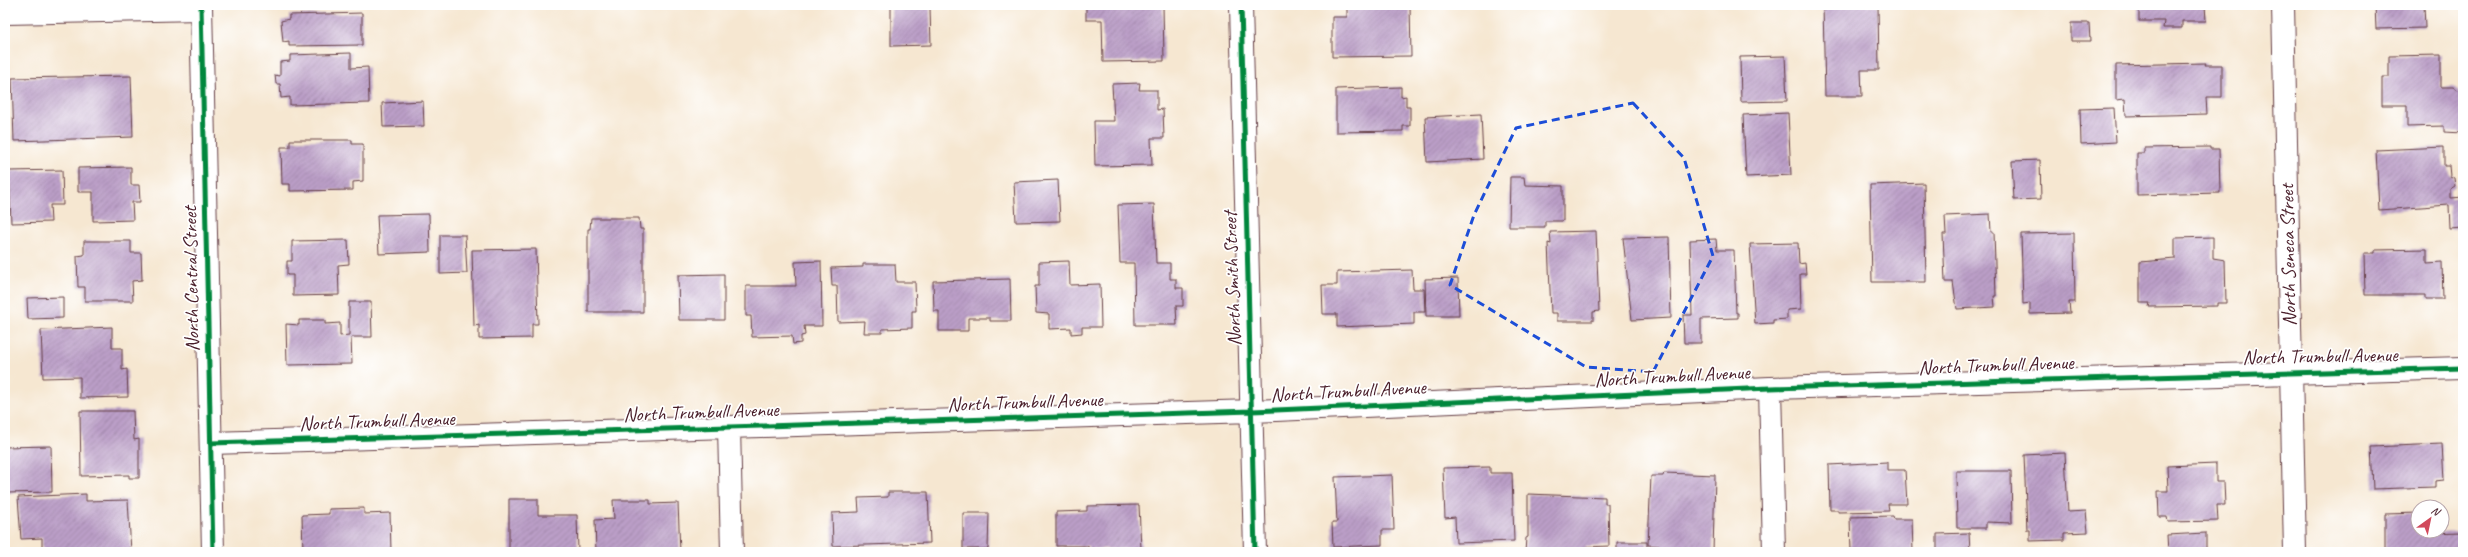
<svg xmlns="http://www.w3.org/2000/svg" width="2468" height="557" viewBox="0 0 2468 557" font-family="Caveat,sans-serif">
<defs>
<pattern id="building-hatch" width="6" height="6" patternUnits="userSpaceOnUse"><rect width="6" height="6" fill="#bb9fc8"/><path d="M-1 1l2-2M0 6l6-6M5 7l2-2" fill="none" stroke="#9a81a3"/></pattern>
</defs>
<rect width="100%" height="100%" fill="#fff"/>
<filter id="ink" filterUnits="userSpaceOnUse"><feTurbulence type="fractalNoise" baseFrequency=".025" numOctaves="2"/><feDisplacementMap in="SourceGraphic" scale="8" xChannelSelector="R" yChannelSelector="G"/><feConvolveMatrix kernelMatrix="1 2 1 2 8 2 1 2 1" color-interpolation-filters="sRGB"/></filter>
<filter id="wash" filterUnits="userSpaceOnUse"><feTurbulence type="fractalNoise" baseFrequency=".012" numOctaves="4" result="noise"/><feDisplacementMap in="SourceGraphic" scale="16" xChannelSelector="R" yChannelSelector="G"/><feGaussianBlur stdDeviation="0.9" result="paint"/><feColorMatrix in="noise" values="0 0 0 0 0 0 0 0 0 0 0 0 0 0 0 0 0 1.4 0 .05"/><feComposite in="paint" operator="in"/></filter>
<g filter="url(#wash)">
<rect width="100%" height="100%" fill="#f6e7d1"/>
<g id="blocks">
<path fill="url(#building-hatch)" d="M 891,5 L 926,5 L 926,8 L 930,8 L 931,45 L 891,46 Z
M 1086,5 L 1163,5 L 1164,61 L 1103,62 L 1102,20 L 1086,20 Z
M 1347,5 L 1410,5 L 1411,56 L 1332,57 L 1332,17 L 1347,17 Z
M 1823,5 L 1878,5 L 1879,70 L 1861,70 L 1862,96 L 1825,96 Z
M 2139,5 L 2205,5 L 2206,21 L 2182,21 L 2182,28 L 2163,28 L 2164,21 L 2139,21 Z
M 2375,5 L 2424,5 L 2425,28 L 2376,29 Z
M 362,13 L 362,45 L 289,46 L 289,41 L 283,42 L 281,21 L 289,19 L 289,15 Z
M 2071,23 L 2089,23 L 2090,41 L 2071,41 Z
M 351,53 L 351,68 L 368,67 L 369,103 L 290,105 L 290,97 L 281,98 L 280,84 L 276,84 L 275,75 L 280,76 L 280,62 L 290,61 L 290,55 Z
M 2441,55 L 2441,87 L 2453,87 L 2463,93 L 2463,133 L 2444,132 L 2444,126 L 2407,127 L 2407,105 L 2382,105 L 2382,77 L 2389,77 L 2389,56 Z
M 1785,56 L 1787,101 L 1741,102 L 1740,57 Z
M 2206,63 L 2205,65 L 2222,65 L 2222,97 L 2206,97 L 2207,114 L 2126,116 L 2125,99 L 2116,100 L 2116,65 Z
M 131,76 L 133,137 L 14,141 L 12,78 Z
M 1140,83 L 1139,90 L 1157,90 L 1157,110 L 1163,109 L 1164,138 L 1151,138 L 1152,165 L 1095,166 L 1094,121 L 1114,121 L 1112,84 Z
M 1401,87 L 1401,97 L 1406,96 L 1406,107 L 1410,107 L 1410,126 L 1403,126 L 1403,131 L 1336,132 L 1336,89 Z
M 423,101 L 424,126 L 383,127 L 382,103 Z
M 2114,108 L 2116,142 L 2081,144 L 2080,109 Z
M 1788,113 L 1791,175 L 1746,177 L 1743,115 Z
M 1481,114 L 1483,159 L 1427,162 L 1425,117 Z
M 290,140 L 352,140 L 352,144 L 363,144 L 363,181 L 353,182 L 353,190 L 290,191 L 290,184 L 282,184 L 281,147 L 290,147 Z
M 2210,147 L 2210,149 L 2219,149 L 2220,193 L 2137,195 L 2137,153 L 2144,153 L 2144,148 Z
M 2444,147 L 2444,166 L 2449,166 L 2450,176 L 2454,178 L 2455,186 L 2450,189 L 2450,198 L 2463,197 L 2463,228 L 2450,229 L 2449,205 L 2379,210 L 2376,150 Z
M 2040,160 L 2041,199 L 2014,200 L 2012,161 Z
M 131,167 L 131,185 L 139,185 L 140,202 L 132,202 L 133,220 L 93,221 L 93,192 L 78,192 L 78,168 Z
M 62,170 L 63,205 L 50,205 L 51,222 L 11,223 L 9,171 Z
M 1510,177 L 1524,177 L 1525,185 L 1563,186 L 1563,221 L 1545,221 L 1545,227 L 1509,227 Z
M 1058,180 L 1060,221 L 1016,222 L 1014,182 Z
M 1924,183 L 1926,282 L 1872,282 L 1870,185 Z
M 1154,204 L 1156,263 L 1170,263 L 1170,279 L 1176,279 L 1176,288 L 1183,288 L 1183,306 L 1176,306 L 1177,325 L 1135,325 L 1134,263 L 1120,263 L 1118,205 Z
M 429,214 L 430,252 L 379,254 L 377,215 Z
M 1990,214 L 1991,232 L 1994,232 L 1996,296 L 1994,296 L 1995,307 L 1957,309 L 1953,282 L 1945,282 L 1943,234 L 1946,234 L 1945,216 Z
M 591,218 L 639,218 L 640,229 L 643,229 L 643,312 L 588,312 L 588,229 L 590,229 Z
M 1596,231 L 1599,311 L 1593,312 L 1593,321 L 1557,321 L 1557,313 L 1551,313 L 1548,243 L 1551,244 L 1550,232 Z
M 2074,233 L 2075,302 L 2069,302 L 2070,313 L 2030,314 L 2030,303 L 2023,304 L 2021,234 Z
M 440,235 L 465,235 L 467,273 L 440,274 Z
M 1669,237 L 1671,318 L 1632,320 L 1623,238 Z
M 2213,237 L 2213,258 L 2225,260 L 2226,303 L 2217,303 L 2217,306 L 2149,307 L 2150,303 L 2140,303 L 2140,262 L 2175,259 L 2175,238 Z
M 1716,239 L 1717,250 L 1734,250 L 1736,313 L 1738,313 L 1738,318 L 1701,319 L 1701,343 L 1684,343 L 1683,315 L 1692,315 L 1690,240 Z
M 348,240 L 349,264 L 338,265 L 339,295 L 293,296 L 293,275 L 287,275 L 287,261 L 292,261 L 292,241 Z
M 84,241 L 131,241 L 131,253 L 141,253 L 142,280 L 132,281 L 133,301 L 85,301 L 85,287 L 78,287 L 77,256 L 84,255 Z
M 1798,243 L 1799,264 L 1805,263 L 1806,274 L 1800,274 L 1801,309 L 1787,310 L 1787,319 L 1773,320 L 1773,323 L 1755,324 L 1750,244 Z
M 536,249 L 538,324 L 532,324 L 532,338 L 479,339 L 479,325 L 474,326 L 472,250 Z
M 2427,249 L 2427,263 L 2442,262 L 2443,299 L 2426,299 L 2426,295 L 2365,295 L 2364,253 L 2375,253 L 2375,250 Z
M 821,261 L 822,326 L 804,326 L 805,335 L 801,336 L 801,343 L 793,344 L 792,336 L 752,337 L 751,316 L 746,316 L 746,286 L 796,286 L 795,262 Z
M 1069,261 L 1070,285 L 1100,284 L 1101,327 L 1082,327 L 1082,333 L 1071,334 L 1071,328 L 1049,329 L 1049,314 L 1036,313 L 1035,286 L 1039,286 L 1039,262 Z
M 863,264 L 895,264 L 896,282 L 915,282 L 916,311 L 912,311 L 912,328 L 882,329 L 882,333 L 864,333 L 865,321 L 838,322 L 837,286 L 832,286 L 831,268 L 863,267 Z
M 1412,270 L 1413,289 L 1424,289 L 1425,312 L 1414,312 L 1414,324 L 1337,327 L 1337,314 L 1323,314 L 1322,285 L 1337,285 L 1337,272 Z
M 724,274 L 724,320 L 679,320 L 678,275 Z
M 1458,278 L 1459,316 L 1426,316 L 1425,279 Z
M 1010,279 L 1011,321 L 990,321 L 990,318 L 968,318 L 968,331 L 939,331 L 939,311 L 934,311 L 933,281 Z
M 63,297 L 63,318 L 28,319 L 27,298 Z
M 349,302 L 371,302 L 372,337 L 351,337 L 352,364 L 287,365 L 286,324 L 299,325 L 299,320 L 325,320 L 325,324 L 340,323 L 340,336 L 349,335 Z
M 112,327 L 112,348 L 122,348 L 122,370 L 127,369 L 128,397 L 80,398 L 80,377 L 43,378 L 41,330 Z
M 80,411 L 133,411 L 134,440 L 139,439 L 139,478 L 129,478 L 129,475 L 81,476 Z
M 2442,444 L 2444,480 L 2435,481 L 2435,487 L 2373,489 L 2371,447 Z
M 51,446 L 52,492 L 5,493 L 5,447 Z
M 2065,453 L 2068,512 L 2086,511 L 2088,532 L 2064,533 L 2064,540 L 2030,541 L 2030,530 L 2027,530 L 2024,455 Z
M 1887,462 L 1887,470 L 1905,470 L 1907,504 L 1888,504 L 1889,511 L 1838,512 L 1838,510 L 1830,510 L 1829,465 Z
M 2216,464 L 2216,482 L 2224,482 L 2225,505 L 2217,505 L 2218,521 L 2168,522 L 2167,517 L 2159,517 L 2158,491 L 2168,491 L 2167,466 Z
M 1490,467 L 1490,473 L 1512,473 L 1514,541 L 1456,543 L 1455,517 L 1445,518 L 1443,468 Z
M 1956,471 L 2011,471 L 2012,523 L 1986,522 L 1986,528 L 1957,528 Z
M 1664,473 L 1715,475 L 1713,552 L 1661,552 L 1661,546 L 1648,545 L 1651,476 L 1663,476 Z
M 1392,475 L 1394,530 L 1382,530 L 1382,545 L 1333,547 L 1332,522 L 1337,522 L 1335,477 Z
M 888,492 L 928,492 L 930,543 L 833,546 L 832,513 L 859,512 L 858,498 L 888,497 Z
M 86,494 L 86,501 L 128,500 L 131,552 L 42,552 L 42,538 L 21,539 L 18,497 Z
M 1528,494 L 1605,497 L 1605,504 L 1608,504 L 1609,546 L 1586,547 L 1586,550 L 1572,550 L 1572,552 L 1525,552 L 1526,538 L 1528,537 Z
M 509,499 L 538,499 L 538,515 L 577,515 L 578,552 L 509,552 Z
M 613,500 L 650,500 L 650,504 L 678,503 L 680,552 L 596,552 L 595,520 L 614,519 Z
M 1139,505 L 1141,549 L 1088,549 L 1088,546 L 1056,546 L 1056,512 L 1087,511 L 1087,506 Z
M 364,508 L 364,514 L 390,513 L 391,552 L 303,552 L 302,515 L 329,514 L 329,509 Z
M 963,513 L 989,513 L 988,549 L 963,549 Z
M 2418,513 L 2418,531 L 2428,531 L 2428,533 L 2463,532 L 2463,552 L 2385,552 L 2385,514 Z
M 1893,516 L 1894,519 L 1912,519 L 1913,552 L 1851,552 L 1850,517 Z
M 1969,533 L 1970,552 L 1937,552 L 1937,534 Z
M 2206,533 L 2206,552 L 2168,552 L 2167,535 Z
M 1617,542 L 1647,542 L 1647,552 L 1617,552 Z"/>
</g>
</g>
<g filter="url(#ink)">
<use href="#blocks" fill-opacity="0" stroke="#643d44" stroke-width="1"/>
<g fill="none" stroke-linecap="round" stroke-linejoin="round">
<g stroke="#643d44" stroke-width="24">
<path id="street" d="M 201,5 L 213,552
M 1241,5 L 1255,552
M 2283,5 L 2295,552
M 5,13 L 201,9
M 1770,388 L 1774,552
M 729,427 L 732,552
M 211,443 L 1252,411 L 1770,388 L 2463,368"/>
</g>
<use href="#street" stroke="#fff" stroke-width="22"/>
<g stroke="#fff" stroke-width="8">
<path id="cycleway" d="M 201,5 L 213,552
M 1241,5 L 1255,552
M 211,443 L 1252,411 L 1770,388 L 2463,368"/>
</g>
<use href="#cycleway" stroke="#00873e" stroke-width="5"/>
</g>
</g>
<path fill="none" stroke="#1d4ed8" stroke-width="3" stroke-dasharray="8 5" stroke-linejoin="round" d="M 1633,103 L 1684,158 L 1713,256 L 1653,372 L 1586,367 L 1450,285 L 1474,215 L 1516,128 Z"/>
<g text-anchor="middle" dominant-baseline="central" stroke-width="3.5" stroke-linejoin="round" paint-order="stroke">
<g font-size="20" fill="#4a1f2b" stroke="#fff">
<text transform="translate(2288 255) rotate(-91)">North Seneca Street</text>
<text transform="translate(191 279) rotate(-91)">North Central Street</text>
<text transform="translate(1232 279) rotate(-92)">North Smith Street</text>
<text transform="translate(2320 356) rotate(-1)">North Trumbull Avenue</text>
<text transform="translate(1996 365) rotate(-2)">North Trumbull Avenue</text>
<text transform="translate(1672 376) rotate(-3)">North Trumbull Avenue</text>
<text transform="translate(1348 391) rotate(-3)">North Trumbull Avenue</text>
<text transform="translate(1025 402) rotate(-2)">North Trumbull Avenue</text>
<text transform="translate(701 412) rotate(-2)">North Trumbull Avenue</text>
<text transform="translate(377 421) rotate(-2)">North Trumbull Avenue</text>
</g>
</g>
<rect width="2468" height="557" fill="none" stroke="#fff" stroke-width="20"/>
<g transform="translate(2430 519) rotate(33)"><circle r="19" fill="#ffffff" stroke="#b7a5aa"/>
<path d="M0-3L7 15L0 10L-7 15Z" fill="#d1495b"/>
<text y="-6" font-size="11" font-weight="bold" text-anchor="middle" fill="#4a1f2b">N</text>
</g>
</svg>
